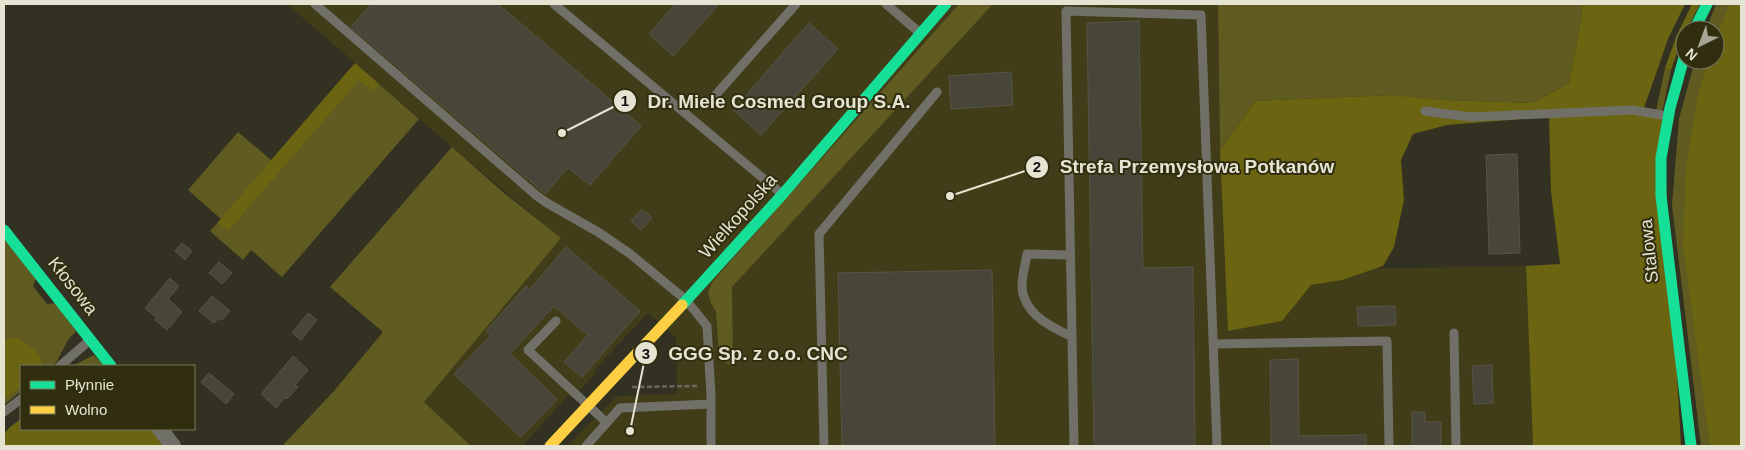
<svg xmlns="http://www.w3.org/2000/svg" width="1745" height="450" viewBox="0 0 1745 450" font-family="Arial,sans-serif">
<rect width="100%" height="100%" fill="#333222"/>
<path fill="#413d19" d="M 287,4 L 1218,4 L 1220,151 L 1225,271 L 1526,266 L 1533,446 L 567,446 L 617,396 L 677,394 L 676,338 L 648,313 L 597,367 L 594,375 L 572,398 L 568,395 L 524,444 L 524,446 L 471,446 L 424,402 L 560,238 L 452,147 Z"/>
<path fill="#605b21" d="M 959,4 L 993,4 L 732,287 L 733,367 L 724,362 L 719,354 L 716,312 L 711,303 L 708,293 L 712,282 Z
M 1218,4 L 1581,4 L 1582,15 L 1569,83 L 1532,103 L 1447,100 L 1392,95 L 1255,101 L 1220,151 Z
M 1716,4 L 1741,4 L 1741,446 L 1701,446 L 1672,205 L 1679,119 L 1695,60 L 1715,60 L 1715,30 L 1706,30 Z
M 355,63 L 419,119 L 282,277 L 251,250 L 243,260 L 210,231 L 221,219 L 188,190 L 238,132 L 271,160 Z
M 1665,68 L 1671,70 L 1662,113 L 1656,111 Z
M 452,147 L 504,193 L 561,238 L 424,402 L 471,446 L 282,446 L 334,391 L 383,332 L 330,287 Z
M 4,236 L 36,278 L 33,286 L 47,304 L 56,303 L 76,331 L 68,340 L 56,363 L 52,366 L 21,366 L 21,391 L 4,405 Z
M 94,355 L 104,366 L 72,366 Z"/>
<path fill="#6b6411" d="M 1581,4 L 1685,4 L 1668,39 L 1644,108 L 1662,113 L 1681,446 L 1533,446 L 1526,266 L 1560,264 L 1551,192 L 1549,117 L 1447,125 L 1413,134 L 1401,160 L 1404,200 L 1394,247 L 1383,266 L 1342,280 L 1311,285 L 1282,321 L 1228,331 L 1220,151 L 1255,101 L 1392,95 L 1447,100 L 1532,103 L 1569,83 L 1582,15 Z
M 1692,4 L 1700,4 L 1682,39 L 1671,70 L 1665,68 L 1676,37 Z
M 1730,4 L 1741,4 L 1741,446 L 1710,446 L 1683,245 L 1686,170 L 1697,98 L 1708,60 L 1715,60 L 1715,40 Z
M 355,63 L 379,84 L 373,91 L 359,80 L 228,231 L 218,222 Z
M 16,337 C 26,343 35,349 42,359 L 41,366 L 21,366 L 21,387 L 4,400 L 4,341 Z
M 21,419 L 21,429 L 153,429 L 166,446 L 4,446 L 4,434 L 10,427 Z"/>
<path fill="#474639" stroke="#565546" d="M 371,4 L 498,4 L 641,126 L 590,185 L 568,168 L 545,194 L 351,27 Z
M 675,4 L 719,4 L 673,56 L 649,34 Z
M 1139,21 L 1143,268 L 1193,267 L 1195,446 L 1094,446 L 1087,23 Z
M 809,23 L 838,49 L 761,135 L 733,110 Z
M 1011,72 L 1013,105 L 951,109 L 949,76 Z
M 1517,154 L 1520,253 L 1489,254 L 1486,155 Z
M 642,209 L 652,218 L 641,230 L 631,221 Z
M 182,243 L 192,251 L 185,260 L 175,251 Z
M 566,247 L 640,311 L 582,377 L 564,362 L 588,335 L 554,306 L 510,354 L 557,399 L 521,437 L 454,374 L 491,335 L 486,331 L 526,286 L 530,289 Z
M 219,262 L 232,273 L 222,284 L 209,273 Z
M 992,270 L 995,446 L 842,446 L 838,273 Z
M 170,278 L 179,286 L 168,299 L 182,312 L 167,330 L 155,320 L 157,318 L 145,308 Z
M 212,296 L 230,311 L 222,320 L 219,318 L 214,323 L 199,311 Z
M 1395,306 L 1396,325 L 1358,326 L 1357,307 Z
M 308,313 L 317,320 L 301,340 L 292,333 Z
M 293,356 L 308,370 L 295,385 L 298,387 L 287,399 L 285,397 L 276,408 L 261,394 Z
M 1298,359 L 1299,436 L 1366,435 L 1366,446 L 1271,446 L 1270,360 Z
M 1492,365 L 1493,403 L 1474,404 L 1472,366 Z
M 209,373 L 234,394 L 226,404 L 201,382 Z
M 1412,412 L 1425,412 L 1425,422 L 1441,422 L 1441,446 L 1412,446 Z"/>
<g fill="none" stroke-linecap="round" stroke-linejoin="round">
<path stroke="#696861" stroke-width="2.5" stroke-dasharray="5 2.5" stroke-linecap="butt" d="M 632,387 L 699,386"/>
<path stroke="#707069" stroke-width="9" d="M 315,4 L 537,196 L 547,203 L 598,232 L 629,253 L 686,300 L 707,326 L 711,395 L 711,446
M 554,4 L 782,194
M 886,4 L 920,33
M 713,98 L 796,4
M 1425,111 L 1470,117 L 1632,110 L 1668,116
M 1070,255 L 1027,254 C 1025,267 1019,285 1024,297 C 1031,318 1054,328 1072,337
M 556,321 L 528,350 L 606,422
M 1454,333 L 1456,446
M 1213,344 L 1387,341 L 1389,446
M 60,366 L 90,340
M 4,412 L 21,399
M 586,446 L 620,408 L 711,404
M 824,446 L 819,234 L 937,92
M 1074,446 L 1066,11 L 1201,15 L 1217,446"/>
<path stroke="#707069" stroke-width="16" d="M 160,429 L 173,446"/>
<path stroke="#16e098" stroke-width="11" d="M 1694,30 L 1707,4
M 1685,54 L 1670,108 L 1661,158 L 1661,196 L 1691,446
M 4,230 L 111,366
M 682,305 L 782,195 L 946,4"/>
<path stroke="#ffcf43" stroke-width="11" d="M 550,446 L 682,305"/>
</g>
<g text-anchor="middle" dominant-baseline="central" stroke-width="4" stroke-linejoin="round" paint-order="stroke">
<g font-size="18" fill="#e5e4d2" stroke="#312e0f">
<text transform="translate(738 216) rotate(-48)">Wielkopolska</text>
<text transform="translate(1649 251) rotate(-96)">Stalowa</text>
<text transform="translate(73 286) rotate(52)">Kłosowa</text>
</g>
</g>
<path fill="none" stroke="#e5e4d2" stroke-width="2" d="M562 133L625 101M950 196L1037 167M630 431L646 353"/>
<g fill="#e5e4d2" stroke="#312e0f" stroke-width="2">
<circle cx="562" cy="133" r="5"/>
<circle cx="950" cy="196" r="5"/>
<circle cx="630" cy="431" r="5"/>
<circle cx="625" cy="101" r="12"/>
<circle cx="1037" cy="167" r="12"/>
<circle cx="646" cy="353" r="12"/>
</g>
<g font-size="15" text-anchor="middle" font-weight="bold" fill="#111">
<text x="625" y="106">1</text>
<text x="1037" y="172">2</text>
<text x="646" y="359">3</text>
</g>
<g font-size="19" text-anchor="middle" font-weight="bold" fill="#e5e4d2" stroke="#312e0f" stroke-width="4" stroke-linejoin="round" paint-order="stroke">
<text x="779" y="108">Dr. Miele Cosmed Group S.A.</text>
<text x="1197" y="173">Strefa Przemysłowa Potkanów</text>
<text x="758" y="360">GGG Sp. z o.o. CNC</text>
</g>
<rect width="1745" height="450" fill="none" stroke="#e5e4d2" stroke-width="10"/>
<rect x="20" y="365" width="175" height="65" fill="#312e0f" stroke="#79775d"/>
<rect x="30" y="381" width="25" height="8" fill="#16e098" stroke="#79775d"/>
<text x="65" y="390" font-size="15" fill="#e5e4d2">Płynnie</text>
<rect x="30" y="406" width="25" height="8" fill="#ffcf43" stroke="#79775d"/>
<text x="65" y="415" font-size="15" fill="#e5e4d2">Wolno</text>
<g transform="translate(1700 45) rotate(222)"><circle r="24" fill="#312e0f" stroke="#79775d"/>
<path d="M0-4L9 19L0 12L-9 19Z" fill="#a7a694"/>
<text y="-8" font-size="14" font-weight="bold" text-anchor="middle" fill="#e5e4d2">N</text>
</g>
</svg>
